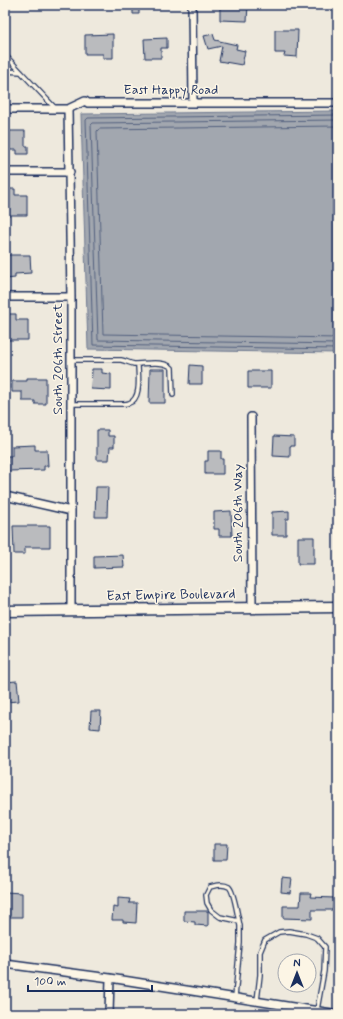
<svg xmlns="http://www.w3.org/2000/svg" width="343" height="1019" viewBox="0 0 343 1019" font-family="Mynerve,sans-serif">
<rect width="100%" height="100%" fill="#eee9dd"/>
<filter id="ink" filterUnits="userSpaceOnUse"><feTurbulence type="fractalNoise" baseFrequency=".025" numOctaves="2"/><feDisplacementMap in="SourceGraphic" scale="8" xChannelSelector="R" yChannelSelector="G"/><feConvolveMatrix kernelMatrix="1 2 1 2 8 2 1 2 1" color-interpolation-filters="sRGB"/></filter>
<g filter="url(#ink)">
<path fill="#a2a7af" stroke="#6c778f" d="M 338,111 L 338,353 L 88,349 L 81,114 Z"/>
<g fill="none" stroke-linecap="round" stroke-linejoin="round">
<path stroke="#515f7e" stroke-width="1" d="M 338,115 L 88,118 L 86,120 L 93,345 L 338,349
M 338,120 L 93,123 L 91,125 L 98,340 L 338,344
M 338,126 L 99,129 L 97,131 L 103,334 L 338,338"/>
</g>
<path fill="#babbbe" stroke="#1b2f5e" d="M 133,5 L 139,5 L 139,14 L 133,14 Z
M 228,5 L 248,5 L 247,21 L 220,20 L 220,6 L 228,6 Z
M 275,30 L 298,30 L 297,57 L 284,56 L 285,53 L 275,53 Z
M 113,34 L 113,58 L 103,58 L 103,54 L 85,54 L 85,35 Z
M 213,34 L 215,40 L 237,45 L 236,49 L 245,51 L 242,65 L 219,61 L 222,46 L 208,49 L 204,36 Z
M 167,38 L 167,48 L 161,48 L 161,58 L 145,58 L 144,39 Z
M 5,131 L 25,131 L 25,146 L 28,146 L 28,154 L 17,154 L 17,150 L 5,150 Z
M 5,189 L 15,189 L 15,195 L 27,195 L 27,215 L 6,215 Z
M 5,255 L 30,255 L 31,273 L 15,274 L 15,278 L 6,279 Z
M 5,314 L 16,314 L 16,320 L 28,320 L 28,340 L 7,340 L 7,323 L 5,323 Z
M 190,365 L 202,366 L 202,384 L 189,384 Z
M 92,369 L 102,369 L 102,373 L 111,374 L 111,390 L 91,389 Z
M 150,369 L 165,369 L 165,403 L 149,403 Z
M 248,371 L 271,371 L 271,388 L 248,388 Z
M 27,378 L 46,378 L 46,404 L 35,404 L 35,401 L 22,401 L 22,392 L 12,392 L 12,381 L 27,381 Z
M 97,430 L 108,430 L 108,436 L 114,436 L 114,447 L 110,447 L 109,460 L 97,460 Z
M 274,436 L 294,437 L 294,446 L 290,446 L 290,457 L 273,456 Z
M 35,445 L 35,450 L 47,450 L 48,466 L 44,466 L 44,470 L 8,471 L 7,456 L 12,456 L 12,446 Z
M 208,451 L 221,451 L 221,459 L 223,459 L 223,474 L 205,474 L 205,461 L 208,461 Z
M 96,487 L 108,487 L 107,517 L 95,517 Z
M 231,511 L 232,536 L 219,536 L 219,529 L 214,529 L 214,512 Z
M 289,511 L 289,519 L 286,519 L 286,535 L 272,535 L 272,512 Z
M 13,526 L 50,526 L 50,547 L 25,547 L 25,554 L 14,554 Z
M 298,537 L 314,537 L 314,564 L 298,564 Z
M 123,555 L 124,567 L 94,568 L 94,556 Z
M 17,681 L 19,701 L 5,702 L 5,682 Z
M 91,711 L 101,711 L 100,729 L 90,728 Z
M 214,844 L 227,844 L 226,860 L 214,860 Z
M 282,878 L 292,879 L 290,893 L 281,892 Z
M 5,892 L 22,893 L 22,917 L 5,917 Z
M 301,893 L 311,893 L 310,897 L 334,898 L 333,910 L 312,910 L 312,919 L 283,918 L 283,906 L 300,906 Z
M 118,898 L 130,899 L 129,903 L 137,903 L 136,923 L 123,922 L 123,920 L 112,920 L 113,907 L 118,908 Z
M 184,911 L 208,911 L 208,926 L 195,925 L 195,922 L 184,921 Z"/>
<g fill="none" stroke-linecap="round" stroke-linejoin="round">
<g stroke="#1b2f5e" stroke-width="6">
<path id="service" d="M 5,55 L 55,108
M 5,71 L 21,72
M 71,360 L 121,360 C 126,361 129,363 134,364 C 145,364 165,360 172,368 L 173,395
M 71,404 L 123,404 C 125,404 127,404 129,403 C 142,399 138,375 138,364
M 235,997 L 240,943 L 240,926 L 239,921 C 237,914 234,891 229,887 C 223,883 216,885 210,887 L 206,895 L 207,903 L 211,910 L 220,917 L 239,921
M 257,1001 L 260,975 L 260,952 L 265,940 L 279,932 L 289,931 L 306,934 L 317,938 L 325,947 L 324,971 L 317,1010"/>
</g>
<g stroke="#1b2f5e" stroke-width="10">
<path id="minor" d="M 192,5 L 193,103
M 5,109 L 68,109 L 85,101 L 88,103 L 338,103
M 68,109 L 71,297 L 71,610
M 5,172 L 70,172
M 5,297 L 71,297
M 251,417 L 252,608
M 5,496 L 71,511
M 5,964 L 110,978 L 338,1014
M 109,1014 L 110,978"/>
</g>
<g stroke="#1b2f5e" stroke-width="13">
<path id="secondary" d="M 5,611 L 338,607"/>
</g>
<use href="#service" stroke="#fcf5e5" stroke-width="3.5"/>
<use href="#minor" stroke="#fcf5e5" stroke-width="7"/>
<use href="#secondary" stroke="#fcf5e5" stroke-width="10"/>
</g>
</g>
<g text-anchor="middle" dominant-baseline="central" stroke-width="3" stroke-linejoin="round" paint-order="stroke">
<g font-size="14" fill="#1b2f5e" stroke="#fcf5e5">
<text x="171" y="90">East Happy Road</text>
<text transform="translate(58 359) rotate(-90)">South 206th Street</text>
<text transform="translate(238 513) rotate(-90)">South 206th Way</text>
<text transform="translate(171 595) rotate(-1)">East Empire Boulevard</text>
</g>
</g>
<rect width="343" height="1019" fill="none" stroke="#fcf5e5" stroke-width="20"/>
<rect x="10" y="10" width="323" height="999" fill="none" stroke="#1b2f5e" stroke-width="1.5" filter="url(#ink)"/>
<g transform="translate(297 973)"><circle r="19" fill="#fcf5e5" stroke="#a2a6af"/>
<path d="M0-3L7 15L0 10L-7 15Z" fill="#1b2f5e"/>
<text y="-6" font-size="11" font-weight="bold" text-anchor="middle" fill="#1b2f5e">N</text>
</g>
<path d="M28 985v6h124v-6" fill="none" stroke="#1b2f5e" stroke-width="2"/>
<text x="34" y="985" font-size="12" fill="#1b2f5e" stroke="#fcf5e5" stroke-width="3" paint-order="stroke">100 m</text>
</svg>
